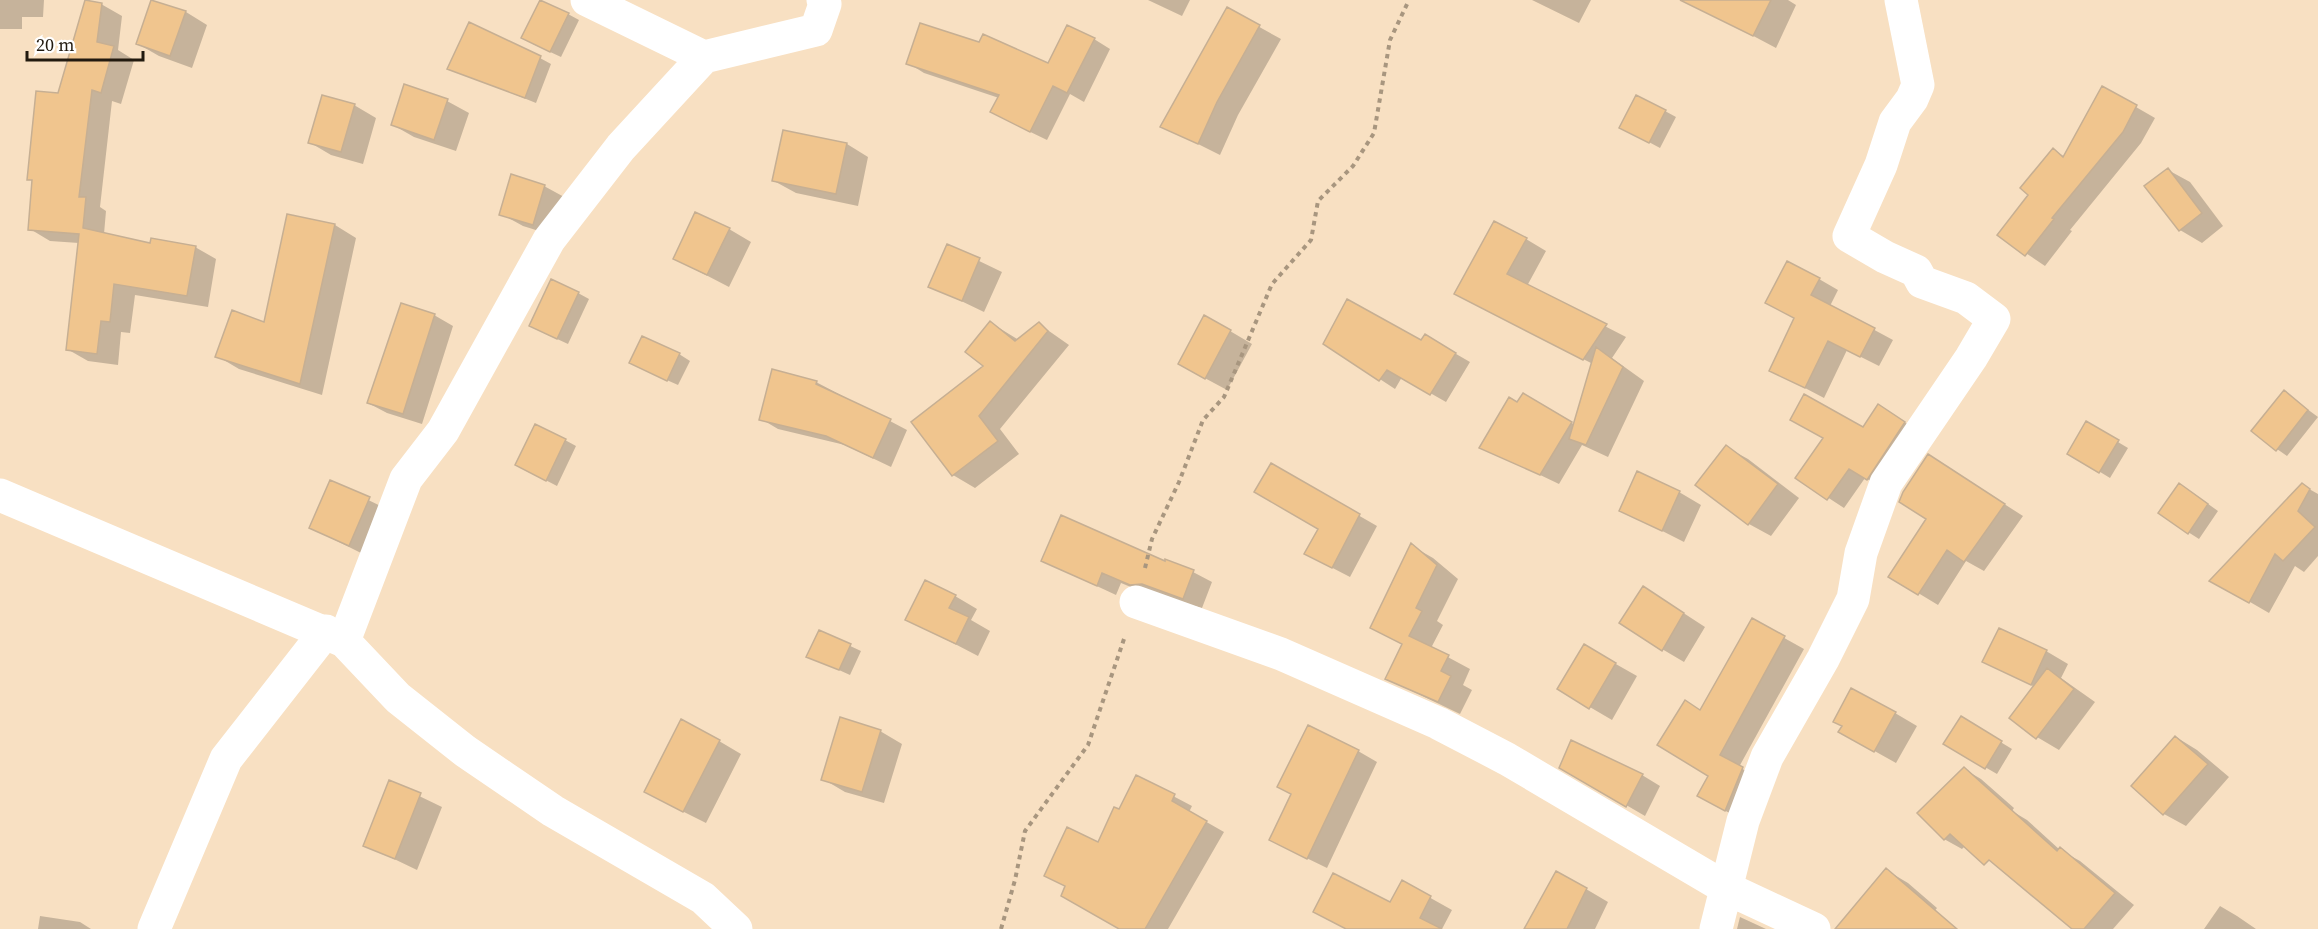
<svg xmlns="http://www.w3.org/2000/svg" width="2318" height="929" viewBox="0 0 2318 929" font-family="'Source Serif 4',serif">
<rect width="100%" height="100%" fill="#f8e0c2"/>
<path fill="#0003" d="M 0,0 L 44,0 L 43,17 L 22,17 L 22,29 L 0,29 Z
M 1148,0 L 1190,0 L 1182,16 Z
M 1532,0 L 1591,0 L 1579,23 Z
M 1697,0 L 1788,0 L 1796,5 L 1776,48 L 1695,5 Z
M 101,4 L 122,16 L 118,50 L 134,60 L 121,104 L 112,101 L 100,207 L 106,211 L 104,234 L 151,244 L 195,247 L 216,259 L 208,307 L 135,295 L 130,333 L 121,332 L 118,365 L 88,361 L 67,349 L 79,243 L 50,241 L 30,229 L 34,182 L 29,179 L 59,95 Z
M 186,12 L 207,25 L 192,68 L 159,56 L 138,44 Z
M 568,14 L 579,20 L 561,57 L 533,44 Z
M 1236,14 L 1281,39 L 1238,115 L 1220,155 L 1162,126 Z
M 1094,39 L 1110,49 L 1084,102 L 1070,94 L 1047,140 L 1008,121 L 999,98 L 924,73 L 908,63 L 1049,65 Z
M 540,58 L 551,64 L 536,103 L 449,68 Z
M 2103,88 L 2155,118 L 2141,143 L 2070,230 L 2072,231 L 2045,266 L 1999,235 L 2030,194 L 2054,150 L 2065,157 Z
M 447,101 L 469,113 L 456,151 L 414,137 L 393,125 Z
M 354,105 L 376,118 L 363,164 L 331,155 L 309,142 Z
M 1665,111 L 1676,117 L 1660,148 L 1632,133 Z
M 847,144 L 868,157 L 858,206 L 796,193 L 774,181 Z
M 2168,170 L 2190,182 L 2223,226 L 2202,243 L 2180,230 L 2147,186 Z
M 544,186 L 566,198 L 555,236 L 523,226 L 501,214 Z
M 335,225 L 356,238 L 322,395 L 239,369 L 217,356 L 265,324 Z
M 729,229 L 751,242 L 729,287 L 675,259 Z
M 1526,239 L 1546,251 L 1527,286 L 1626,337 L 1612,358 L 1644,381 L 1608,457 L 1582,445 L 1559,484 L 1482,447 L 1523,395 L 1575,425 L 1593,364 L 1476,305 Z
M 948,246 L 1002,272 L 984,312 L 930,286 Z
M 1819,279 L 1838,290 L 1830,306 L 1893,340 L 1879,366 L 1847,350 L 1824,398 L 1771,370 Z
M 578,293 L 589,299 L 568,344 L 542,332 Z
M 434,315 L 453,326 L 422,424 L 387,413 L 368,403 Z
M 991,323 L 1019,340 L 1039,324 L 1069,345 L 1000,429 L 1019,454 L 975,488 L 953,475 L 985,366 Z
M 1230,331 L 1252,344 L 1227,390 L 1201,376 Z
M 1425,336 L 1470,362 L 1446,402 L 1402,377 L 1395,389 L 1325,343 L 1422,342 Z
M 679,354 L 690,361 L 678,385 L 642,369 Z
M 816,382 L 907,430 L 891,467 L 845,445 L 778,429 L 761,419 Z
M 2284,392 L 2318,417 L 2287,456 L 2277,449 Z
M 1879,406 L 1920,432 L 1884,488 L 1865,478 L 1844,508 L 1798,478 L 1864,429 Z
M 2086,423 L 2128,448 L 2110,478 L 2069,453 Z
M 565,440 L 576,446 L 557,486 L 528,471 Z
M 1726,447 L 1748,459 L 1799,498 L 1771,536 L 1749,524 L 1697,485 Z
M 1929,456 L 2023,516 L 1984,571 L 1966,561 L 1938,605 L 1890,576 L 1928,518 Z
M 1271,465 L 1377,526 L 1350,577 L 1323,563 L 1320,528 Z
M 331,482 L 391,511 L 371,558 L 311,528 Z
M 2302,485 L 2318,494 L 2318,556 L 2304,572 L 2295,566 L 2269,613 L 2212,580 Z
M 2190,491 L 2218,511 L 2199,539 L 2188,532 Z
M 1679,492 L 1701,505 L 1684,542 L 1621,510 Z
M 1412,546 L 1433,558 L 1458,579 L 1437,621 L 1443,625 L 1431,648 L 1470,669 L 1463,685 L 1472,690 L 1460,714 L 1387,679 L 1403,645 L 1372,628 Z
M 1043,561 L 1165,563 L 1193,572 L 1212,582 L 1202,608 L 1150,595 L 1121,583 L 1116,595 Z
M 955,596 L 977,609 L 971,620 L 990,631 L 978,656 L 907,619 Z
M 1665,601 L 1705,627 L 1684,662 L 1662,649 Z
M 1752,620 L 1804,649 L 1739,767 L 1762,780 L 1745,821 L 1718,807 L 1710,775 L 1701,711 Z
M 820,632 L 861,651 L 850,675 L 808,656 Z
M 1584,646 L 1637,676 L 1612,720 L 1559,689 Z
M 2046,651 L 2068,664 L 2061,678 L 2095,702 L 2059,750 L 2037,737 L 2035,687 L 1984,661 Z
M 1895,713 L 1917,726 L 1896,763 L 1862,744 Z
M 1961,718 L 2012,749 L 1997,774 L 1945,744 Z
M 880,731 L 902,744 L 884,803 L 845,792 L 823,779 Z
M 2176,737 L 2197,750 L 2229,777 L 2186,826 L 2164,814 Z
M 719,741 L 741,754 L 706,823 L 668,804 Z
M 1358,751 L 1377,762 L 1327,868 L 1290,850 L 1293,794 Z
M 1561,767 L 1642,775 L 1660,786 L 1645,816 Z
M 1964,769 L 1981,779 L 2014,808 L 2012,811 L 2027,820 L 2060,850 L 2080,861 L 2134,905 L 2113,929 L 2078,929 L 1984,854 L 1966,845 L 1962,849 L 1944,839 Z
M 1137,777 L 1192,806 L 1189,812 L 1224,832 L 1168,929 L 1122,929 L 1099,844 L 1120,811 Z
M 390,782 L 442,807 L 417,870 L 365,845 Z
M 1886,870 L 1908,883 L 1937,908 L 1920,929 L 1860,929 Z
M 1402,882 L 1452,910 L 1442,929 L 1346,929 L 1315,912 L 1390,904 Z
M 1586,889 L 1608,902 L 1595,929 L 1540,929 Z
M 2220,906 L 2237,916 L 2256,929 L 2204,929 Z
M 40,916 L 80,922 L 91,929 L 38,929 Z
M 1740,917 L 1766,929 L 1737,929 Z"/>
<path fill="#f0c58e" stroke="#c6af93" stroke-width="1.5" d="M 85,0 L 102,3 L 97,42 L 114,46 L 101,93 L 92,90 L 79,197 L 86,197 L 83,228 L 150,243 L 151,238 L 196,246 L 187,296 L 114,284 L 110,322 L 101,321 L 97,354 L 66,350 L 79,234 L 28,230 L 32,180 L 27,180 L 36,91 L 58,93 Z
M 151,0 L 186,11 L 170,56 L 136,44 Z
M 540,0 L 569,13 L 550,52 L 521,38 Z
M 1680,0 L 1771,0 L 1753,36 Z
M 1227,7 L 1260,25 L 1217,102 L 1198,144 L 1160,127 Z
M 469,22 L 541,56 L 525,98 L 447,69 Z
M 920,23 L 979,42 L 983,34 L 1048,63 L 1067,25 L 1095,38 L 1067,93 L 1053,86 L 1030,132 L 990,112 L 999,95 L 906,64 Z
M 404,84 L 448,99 L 434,140 L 391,125 Z
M 2102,86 L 2137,105 L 2123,132 L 2052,218 L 2054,219 L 2025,256 L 1997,235 L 2028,195 L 2020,188 L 2053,148 L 2063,157 Z
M 322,95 L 355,104 L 341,152 L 308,143 Z
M 1636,95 L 1666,110 L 1649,143 L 1619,128 Z
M 783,130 L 847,143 L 836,194 L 772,181 Z
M 2168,168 L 2202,213 L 2179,231 L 2144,186 Z
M 511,174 L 545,185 L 533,225 L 499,215 Z
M 695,212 L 730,228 L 707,275 L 673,259 Z
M 287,214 L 335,224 L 300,384 L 215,357 L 232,310 L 264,322 Z
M 1494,221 L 1527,238 L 1507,274 L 1607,324 L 1583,360 L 1454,294 Z
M 947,244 L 980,258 L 962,301 L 928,287 Z
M 1787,261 L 1820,278 L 1811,295 L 1875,328 L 1860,357 L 1828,341 L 1805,388 L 1769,371 L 1794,318 L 1765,303 Z
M 551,279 L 579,292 L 557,339 L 529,326 Z
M 1347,299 L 1421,340 L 1425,334 L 1456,353 L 1430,395 L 1387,370 L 1379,381 L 1323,344 Z
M 401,303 L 435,314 L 403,414 L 367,403 Z
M 1204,315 L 1231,330 L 1205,379 L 1178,364 Z
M 990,321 L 1015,341 L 1039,322 L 1048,331 L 979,416 L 998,441 L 952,476 L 911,422 L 983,366 L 965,352 Z
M 642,336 L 680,353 L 667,381 L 629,363 Z
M 1596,347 L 1623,367 L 1586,445 L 1569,439 Z
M 772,369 L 817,381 L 816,384 L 891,419 L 873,458 L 826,436 L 759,420 Z
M 2284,390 L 2308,410 L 2276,451 L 2251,431 Z
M 1523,393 L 1572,422 L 1540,475 L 1479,448 L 1509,397 L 1517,402 Z
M 1804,394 L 1863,427 L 1878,404 L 1905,422 L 1867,480 L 1849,469 L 1827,500 L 1795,478 L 1823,438 L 1790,420 Z
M 2086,421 L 2119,440 L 2099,473 L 2067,454 Z
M 535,424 L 566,439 L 546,481 L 515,465 Z
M 1726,445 L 1778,484 L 1748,525 L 1695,485 Z
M 1928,454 L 2005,504 L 1964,562 L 1947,550 L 1918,595 L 1888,577 L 1926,519 L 1899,502 L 1903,492 Z
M 1271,463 L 1360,514 L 1332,568 L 1304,554 L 1318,529 L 1254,492 Z
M 1637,471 L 1680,491 L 1662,531 L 1619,511 Z
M 330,480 L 370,497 L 349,546 L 309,528 Z
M 2179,483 L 2208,504 L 2188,534 L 2158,513 Z
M 2302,483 L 2310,489 L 2298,511 L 2315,527 L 2283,561 L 2275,554 L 2249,603 L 2209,581 Z
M 1061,515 L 1165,561 L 1165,559 L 1194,570 L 1183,599 L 1142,584 L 1130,585 L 1102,573 L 1097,586 L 1041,561 Z
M 1411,543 L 1437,565 L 1416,608 L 1422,611 L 1409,636 L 1449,655 L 1441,671 L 1451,676 L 1438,702 L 1385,679 L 1402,644 L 1370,628 Z
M 925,580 L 956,595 L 949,608 L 969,617 L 956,644 L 905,620 Z
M 1643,586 L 1684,613 L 1662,651 L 1619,623 Z
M 1752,618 L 1785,636 L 1720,755 L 1743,767 L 1725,811 L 1697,796 L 1708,776 L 1657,745 L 1685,700 L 1700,710 Z
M 1999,628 L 2047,650 L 2031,685 L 1982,662 Z
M 819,630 L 851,644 L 839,670 L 806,657 Z
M 1584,644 L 1616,663 L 1589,709 L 1557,689 Z
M 2047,668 L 2074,689 L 2036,739 L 2009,718 Z
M 1851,688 L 1896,712 L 1874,752 L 1838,732 L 1842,726 L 1833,722 Z
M 1961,716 L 2002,741 L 1985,769 L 1943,744 Z
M 840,717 L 881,730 L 862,792 L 821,780 Z
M 681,719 L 720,740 L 683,812 L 644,792 Z
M 1308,725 L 1359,750 L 1307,859 L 1269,840 L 1291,794 L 1277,787 Z
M 2175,736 L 2208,764 L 2163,815 L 2131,786 Z
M 1571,740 L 1643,774 L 1626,807 L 1559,768 Z
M 1964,767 L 2057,851 L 2060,847 L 2115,893 L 2084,929 L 2072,929 L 1989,860 L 1984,865 L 1950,834 L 1944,840 L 1917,813 Z
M 1136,775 L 1175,794 L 1172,801 L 1207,821 L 1145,929 L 1119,929 L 1061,896 L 1065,886 L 1044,876 L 1067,827 L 1098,842 L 1114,807 L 1119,809 Z
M 389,780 L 421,793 L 395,859 L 363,846 Z
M 1886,868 L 1957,929 L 1835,929 Z
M 1556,871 L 1587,888 L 1567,929 L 1524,929 Z
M 1333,873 L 1390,902 L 1402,880 L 1431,896 L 1420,918 L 1442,929 L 1346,929 L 1313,912 Z"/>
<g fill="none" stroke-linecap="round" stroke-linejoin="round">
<path stroke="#a8967f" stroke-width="4" stroke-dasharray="4.5 4.5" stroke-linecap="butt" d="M 1145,568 L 1152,539 L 1179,482 L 1203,420 L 1224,397 L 1272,284 L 1311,240 L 1318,201 L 1353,166 L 1374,133 L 1390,40 L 1409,0
M 1001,929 L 1015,880 L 1025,831 L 1088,745 L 1125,636"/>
<path stroke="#fff" stroke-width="33" d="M 587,0 L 704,57
M 0,495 L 344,641 L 398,698 L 465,751 L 553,811 L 703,898 L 736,929
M 1136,602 L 1281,654 L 1438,723 L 1507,759 L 1726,888 L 1814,929
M 344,641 L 406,479 L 443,431 L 549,240 L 621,147 L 704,57 L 816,30 L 825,4 L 823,0
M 154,929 L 226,759 L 326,631
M 1716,929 L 1743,821 L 1767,757 L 1823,659 L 1853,599 L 1861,553 L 1886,483 L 1971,358 L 1994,319 L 1966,298 L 1922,282 L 1916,271 L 1885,257 L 1849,236 L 1881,165 L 1895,122 L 1912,99 L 1918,85 L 1901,0"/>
</g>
<path d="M27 51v9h116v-9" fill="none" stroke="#221a0f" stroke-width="3"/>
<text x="36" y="51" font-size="18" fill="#221a0f" stroke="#ffffff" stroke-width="4.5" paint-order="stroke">20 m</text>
</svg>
